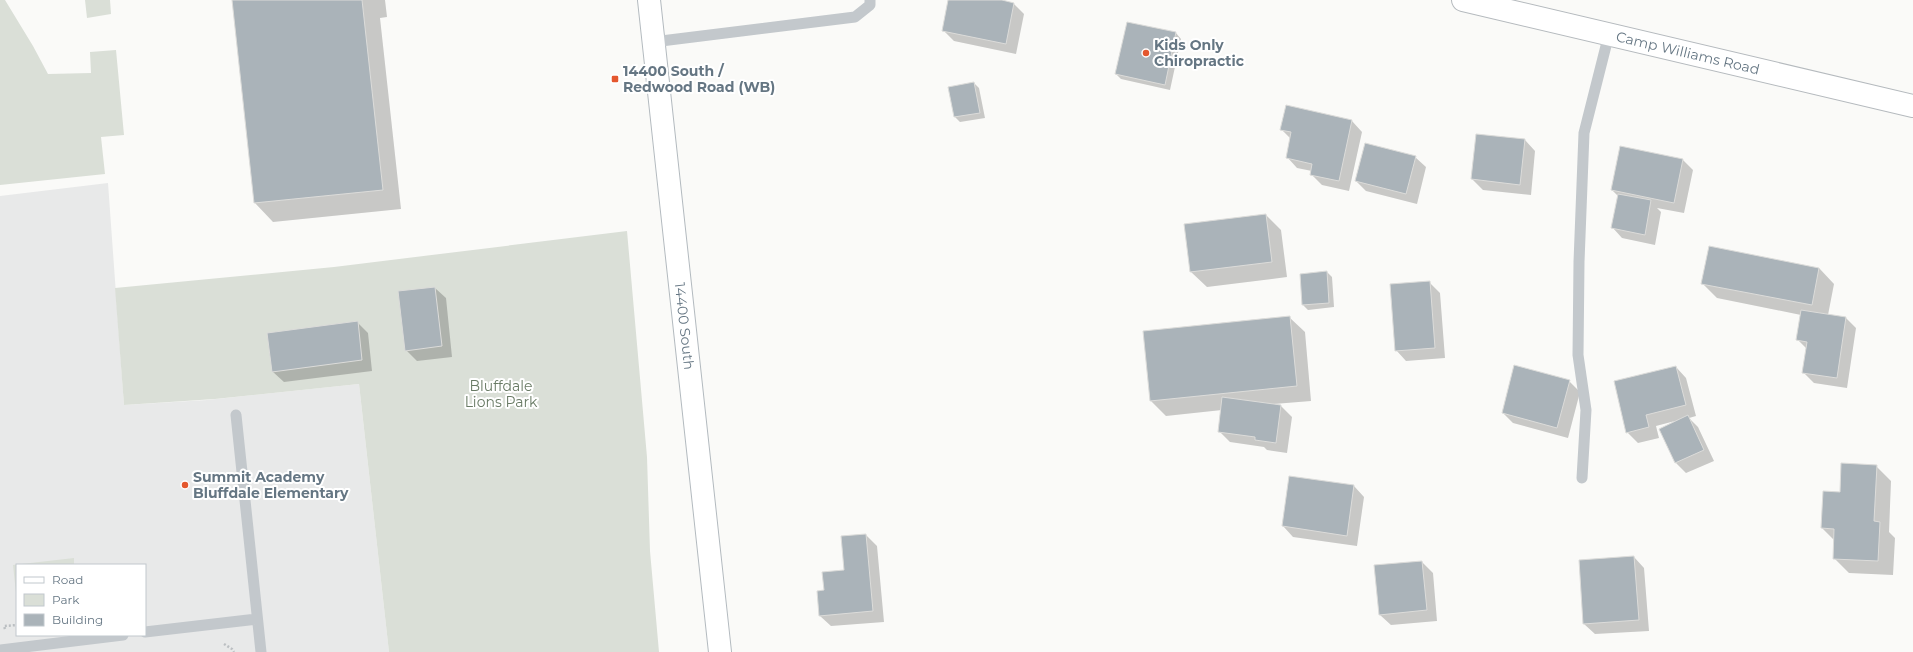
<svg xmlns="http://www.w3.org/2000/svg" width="1913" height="652" viewBox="0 0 1913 652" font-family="Montserrat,sans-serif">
<rect width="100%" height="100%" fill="#fafaf8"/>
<path fill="#e8e9e9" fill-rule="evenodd" d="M 108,183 L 124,405 L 207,400 L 359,384 L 389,652 L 0,652 L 0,196 ZM 17,565 L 145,565 L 145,635 L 17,635 Z"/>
<path fill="#dadfd7" d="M 0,0 L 5,0 L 33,46 L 48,74 L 91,73 L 90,52 L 116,50 L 124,135 L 101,137 L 105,174 L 0,185 Z
M 85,0 L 110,0 L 111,14 L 87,18 Z
M 627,231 L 647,457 L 650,551 L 659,652 L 389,652 L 359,384 L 215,399 L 124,405 L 115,288 L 334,267 Z
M 74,558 L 74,565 L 17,565 L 17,602 L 13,565 Z"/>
<path fill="#0003" d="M 233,0 L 385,0 L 387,17 L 380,18 L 401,209 L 273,222 L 255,203 Z
M 949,0 L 997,0 L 1013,3 L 1024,14 L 1016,54 L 954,41 L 943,30 Z
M 1127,23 L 1176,33 L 1181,39 L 1170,90 L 1121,79 L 1116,74 Z
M 974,83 L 979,88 L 985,118 L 960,122 L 955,117 Z
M 1352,121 L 1362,132 L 1349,191 L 1322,185 L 1311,174 L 1312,171 L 1297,168 L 1287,157 L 1291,139 L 1282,130 Z
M 1525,140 L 1535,151 L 1531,195 L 1483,190 L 1472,179 Z
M 1415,157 L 1426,167 L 1417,204 L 1366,191 L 1356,181 Z
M 1682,159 L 1693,170 L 1684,213 L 1657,208 L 1661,212 L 1655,245 L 1622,238 L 1612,227 L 1618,196 L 1612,190 Z
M 1266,215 L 1281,230 L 1287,277 L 1207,287 L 1191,272 Z
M 1819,268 L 1834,284 L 1828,315 L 1846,318 L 1856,328 L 1847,388 L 1814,383 L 1803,372 L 1807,349 L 1797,339 L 1801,315 L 1717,298 L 1702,283 Z
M 1327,272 L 1332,277 L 1334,307 L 1308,310 L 1303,305 Z
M 1429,282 L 1440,293 L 1445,358 L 1406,361 L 1396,350 Z
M 435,288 L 446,298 L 452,357 L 417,361 L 406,350 Z
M 1289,317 L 1305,332 L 1311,401 L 1274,404 L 1281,406 L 1292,417 L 1287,453 L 1267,450 L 1264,447 L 1230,442 L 1219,431 L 1222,410 L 1166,416 L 1151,401 Z
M 357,322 L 368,333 L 372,371 L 284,382 L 273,372 Z
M 1676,367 L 1686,378 L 1696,416 L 1689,418 L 1698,427 L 1714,461 L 1686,473 L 1676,463 L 1660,429 L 1675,421 L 1656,426 L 1659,438 L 1638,443 L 1627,432 Z
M 1569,381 L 1580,392 L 1568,438 L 1513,423 L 1503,413 Z
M 1876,466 L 1891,481 L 1889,532 L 1895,538 L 1893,575 L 1849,573 L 1834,558 L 1834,540 L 1822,528 L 1841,493 Z
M 1290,477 L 1354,486 L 1364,497 L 1357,546 L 1293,537 L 1283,526 Z
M 866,535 L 877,546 L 884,622 L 831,626 L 820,616 L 825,591 L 845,571 Z
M 1634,557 L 1644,568 L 1649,631 L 1595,634 L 1584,624 Z
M 1422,562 L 1433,573 L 1437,621 L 1391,625 L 1380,615 Z"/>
<path fill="#aab3b9" stroke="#dcdcda" d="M 232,0 L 362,0 L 383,190 L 254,203 Z
M 948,0 L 1002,0 L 1014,3 L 1006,44 L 942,31 Z
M 1127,22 L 1176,32 L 1165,85 L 1115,74 Z
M 974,82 L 980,113 L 954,117 L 948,87 Z
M 1286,105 L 1352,120 L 1339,181 L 1310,175 L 1312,164 L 1286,158 L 1291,132 L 1280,130 Z
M 1476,134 L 1525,139 L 1520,185 L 1471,179 Z
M 1365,143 L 1416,156 L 1406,194 L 1355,181 Z
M 1620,146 L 1683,159 L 1674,203 L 1611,190 Z
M 1618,194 L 1651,200 L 1645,235 L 1611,228 Z
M 1266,214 L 1272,262 L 1190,272 L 1184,224 Z
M 1709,246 L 1819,268 L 1812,305 L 1701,284 Z
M 1327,271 L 1329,303 L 1302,305 L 1300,274 Z
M 1430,281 L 1435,348 L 1395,351 L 1390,284 Z
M 435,287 L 442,346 L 405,351 L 398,291 Z
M 1801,310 L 1846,317 L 1837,378 L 1802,373 L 1807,342 L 1796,340 Z
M 1290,316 L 1297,386 L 1150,401 L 1143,331 Z
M 358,321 L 362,360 L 272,372 L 267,333 Z
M 1514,365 L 1570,380 L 1557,428 L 1502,413 Z
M 1676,366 L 1686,405 L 1646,415 L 1649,427 L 1626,433 L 1614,381 Z
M 1222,397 L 1281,405 L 1276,443 L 1255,440 L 1255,437 L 1218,432 Z
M 1688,415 L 1704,450 L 1675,463 L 1659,429 Z
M 1841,463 L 1877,465 L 1874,521 L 1880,522 L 1878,561 L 1833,559 L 1834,529 L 1821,528 L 1823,491 L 1840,492 Z
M 1289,476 L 1354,485 L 1347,536 L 1282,526 Z
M 866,534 L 873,611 L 819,616 L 817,591 L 824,590 L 822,572 L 844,570 L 841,536 Z
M 1634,556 L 1639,620 L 1583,624 L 1579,560 Z
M 1422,561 L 1427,610 L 1379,615 L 1374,565 Z"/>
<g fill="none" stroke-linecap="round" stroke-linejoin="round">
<g stroke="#b3babf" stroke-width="24">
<g id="secondary">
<path id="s1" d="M 649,0 L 720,652"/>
</g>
</g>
<g stroke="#b5babe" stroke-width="24">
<g id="primary">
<path id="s2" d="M 1463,0 L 1913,106"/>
</g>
</g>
<path stroke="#bbbfc2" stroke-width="2.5" stroke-dasharray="2 2" stroke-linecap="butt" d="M 5,629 L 4,626 L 17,625
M 224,644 L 232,649 L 234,652"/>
<path stroke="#c3c8cc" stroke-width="11" d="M 653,42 L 855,17 L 870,5 L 870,0
M 236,415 L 261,652
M 1582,478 L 1586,410 L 1578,355 L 1579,262 L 1584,133 L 1609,34
M 145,632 L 257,619
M 0,650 L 123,635"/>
<use href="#secondary" stroke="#fff" stroke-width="22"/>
<use href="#primary" stroke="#fff" stroke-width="22"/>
</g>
<g fill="#e4572e" stroke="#fff" stroke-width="1.5">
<circle cx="1146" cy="53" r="4"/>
<rect x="611" y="75" width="8" height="8" rx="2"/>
<circle cx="185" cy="485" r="4"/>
</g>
<g text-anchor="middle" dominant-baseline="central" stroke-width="4" stroke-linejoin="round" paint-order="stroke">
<g font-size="14" font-weight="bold" fill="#657683" stroke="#fff" text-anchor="start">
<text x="1154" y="45">Kids Only<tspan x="1154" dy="16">Chiropractic</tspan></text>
<text x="623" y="71">14400 South /<tspan x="623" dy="16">Redwood Road (WB)</tspan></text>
<text x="193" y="477">Summit Academy<tspan x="193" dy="16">Bluffdale Elementary</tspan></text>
</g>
<g font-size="14" fill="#657683" stroke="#fff">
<text stroke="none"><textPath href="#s2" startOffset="231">Camp Williams Road</textPath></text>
<text stroke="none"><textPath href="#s1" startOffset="328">14400 South</textPath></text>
</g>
<g font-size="14" fill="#687a64" stroke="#fff">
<text x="501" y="386">Bluffdale<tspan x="501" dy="16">Lions Park</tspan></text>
</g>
</g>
<rect x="16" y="564" width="130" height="72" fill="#ffffff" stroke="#c1c8cd"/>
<rect x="24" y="577" width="20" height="6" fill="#ffffff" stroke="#c1c8cd"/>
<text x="52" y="584" font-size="12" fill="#657683">Road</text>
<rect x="24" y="594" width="20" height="12" fill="#dadfd7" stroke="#c1c8cd"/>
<text x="52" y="604" font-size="12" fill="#657683">Park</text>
<rect x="24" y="614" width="20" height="12" fill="#aab3b9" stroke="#c1c8cd"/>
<text x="52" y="624" font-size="12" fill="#657683">Building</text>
</svg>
